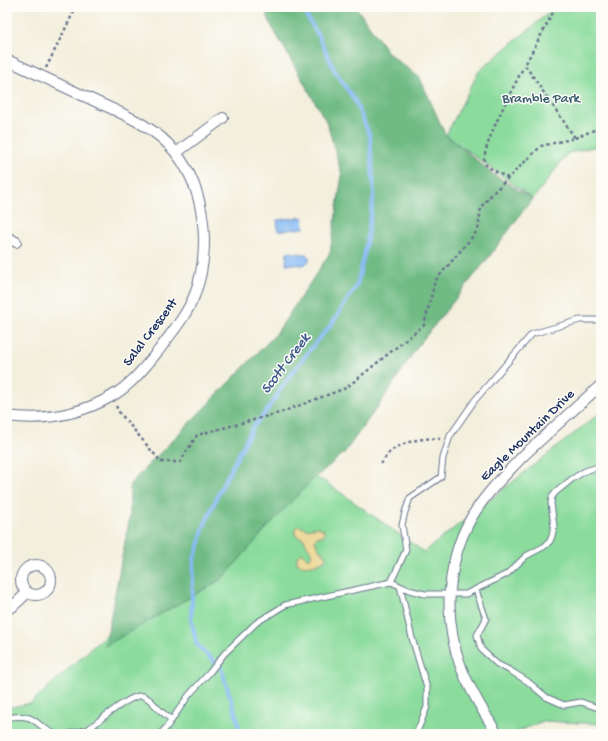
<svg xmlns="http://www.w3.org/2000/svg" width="608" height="741" viewBox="0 0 608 741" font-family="'Gochi Hand',sans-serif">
<rect width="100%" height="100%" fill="#fdfcf7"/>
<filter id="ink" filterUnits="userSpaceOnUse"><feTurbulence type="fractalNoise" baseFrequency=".025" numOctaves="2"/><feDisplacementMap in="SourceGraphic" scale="8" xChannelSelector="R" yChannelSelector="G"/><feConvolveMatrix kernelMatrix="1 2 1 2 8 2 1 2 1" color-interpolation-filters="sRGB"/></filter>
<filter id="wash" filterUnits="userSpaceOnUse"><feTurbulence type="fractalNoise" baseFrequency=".012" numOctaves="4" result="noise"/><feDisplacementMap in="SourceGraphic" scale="16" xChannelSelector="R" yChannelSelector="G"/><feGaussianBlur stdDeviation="0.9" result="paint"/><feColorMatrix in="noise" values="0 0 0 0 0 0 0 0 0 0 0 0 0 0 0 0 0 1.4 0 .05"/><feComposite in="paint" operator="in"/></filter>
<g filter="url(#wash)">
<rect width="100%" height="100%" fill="#f3efdd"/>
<path fill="#8adb9c" stroke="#52857d" d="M 554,7 L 601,7 L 601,145 L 568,153 L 533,199 L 446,135 L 479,71 L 552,10 Z
M 601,412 L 601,724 L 543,721 L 512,734 L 7,734 L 7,708 L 31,703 L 130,613 L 275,455 L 327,483 L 424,552 Z"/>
<path fill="#6fbb84" stroke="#457571" d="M 264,7 L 356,7 L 389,54 L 420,78 L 445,134 L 493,174 L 532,199 L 489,257 L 417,347 L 386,395 L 344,453 L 310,482 L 273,521 L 222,579 L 105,646 L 130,516 L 130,484 L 276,334 L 330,253 L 342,175 L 327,123 L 271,25 Z"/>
<path fill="#eeda9e" stroke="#84847e" d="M 298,526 L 307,529 L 318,527 L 324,530 L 324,535 L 317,537 L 315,540 L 317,546 L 326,557 L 325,559 C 319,564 304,569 297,563 L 297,557 L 301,553 L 303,554 L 308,559 L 311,557 C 313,550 306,547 305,540 L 295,535 L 295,528 Z"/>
<path fill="#86b9f4" stroke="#5074a9" d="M 303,217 L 304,228 L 278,231 L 277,220 Z
M 287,252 L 306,254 L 309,257 L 309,261 L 304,265 L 286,264 Z"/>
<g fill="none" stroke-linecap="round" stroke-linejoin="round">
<path stroke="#86b9f4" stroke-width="4" d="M 240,734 L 237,718 L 221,668 L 197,645 L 191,619 L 194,558 L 199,546 L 203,529 L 220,490 L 253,427 L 268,409 L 286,381 L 316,342 L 331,325 L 357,285 L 365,251 L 374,194 L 370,136 L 355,101 L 334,69 L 318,35 L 301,7"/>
</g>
</g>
<g filter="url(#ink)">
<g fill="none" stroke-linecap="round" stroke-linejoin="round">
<g stroke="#67728a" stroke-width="7">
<path id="service" d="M 391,582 L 406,550 L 402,525 L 405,512 L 410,498 L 441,477 L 443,458 L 450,436 L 475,400 L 532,334 L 580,320 L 601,320
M 400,586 L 412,638 L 427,688 L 427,707 L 416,734
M 476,590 L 486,619 L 477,635 L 481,649 L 497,664 L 509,670 L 527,681 L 546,697 L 564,705 L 581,702 L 601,709
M 7,718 C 36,712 34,725 55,734
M 87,730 C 98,722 131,693 143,696 C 151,698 156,708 162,712 C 165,715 168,717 172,720
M 69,734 L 90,729 L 116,734
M 160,734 L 166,728 L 189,695 L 210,672 L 224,654 L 256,623 L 285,605 L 391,582 L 409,590 L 425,594 L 466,594 L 507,574 L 526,556 L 545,546 L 550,541 L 552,536 L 554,526 L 551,503 L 552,497 L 556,492 L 572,479 L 585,471 L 601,466"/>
</g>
<g stroke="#67728a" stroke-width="12">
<path id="minor" d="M 7,60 C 33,72 58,84 84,96 C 115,111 154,124 176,153 C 206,191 211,249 195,294 C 187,315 172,332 159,350 C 145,367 131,385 112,396 C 79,415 44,421 7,416
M 176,153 L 223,118
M 7,237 L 16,242
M21 580a15 15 0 1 1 30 0a15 15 0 1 1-30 0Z
M 7,608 L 12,607 L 27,593
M 497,734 C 484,712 470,691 461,667 C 452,643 448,617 450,590 C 452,567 457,545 468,524 C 481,498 503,477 523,456 C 549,432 575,408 601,385"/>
</g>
<path stroke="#67728a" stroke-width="2.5" stroke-dasharray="3 3" stroke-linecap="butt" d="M 46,68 L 76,7
M 575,138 L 601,127
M 508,178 C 503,175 487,168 485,163 C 479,150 517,81 524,66
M 116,406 L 119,412 L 161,462 L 180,462 L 197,435 L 279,413 L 346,388 L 424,325 L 435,281 L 478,230 L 481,207 L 492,194 L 541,146 L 575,138 L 525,65 L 556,7
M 381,464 C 384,460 387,454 391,451 C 405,441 424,437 440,439"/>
<use href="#service" stroke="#fff" stroke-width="5"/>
<use href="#minor" stroke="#fff" stroke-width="10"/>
</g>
</g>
<g text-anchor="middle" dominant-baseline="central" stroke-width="3" stroke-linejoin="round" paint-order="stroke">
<g font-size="14" fill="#375a6e" stroke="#fdfcf7">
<text x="541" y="99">Bramble Park</text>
</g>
<g font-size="14" fill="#1b2f5e" stroke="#fdfcf7">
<text transform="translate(151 333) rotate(-53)">Salal Crescent</text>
<text transform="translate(528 436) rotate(-44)">Eagle Mountain Drive</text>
</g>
<g font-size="15" font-style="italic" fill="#3b588b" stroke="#fdfcf7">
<text transform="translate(286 364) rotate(-53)">Scott Creek</text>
</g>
</g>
<rect width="608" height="741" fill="none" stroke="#fdfcf7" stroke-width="24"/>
</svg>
